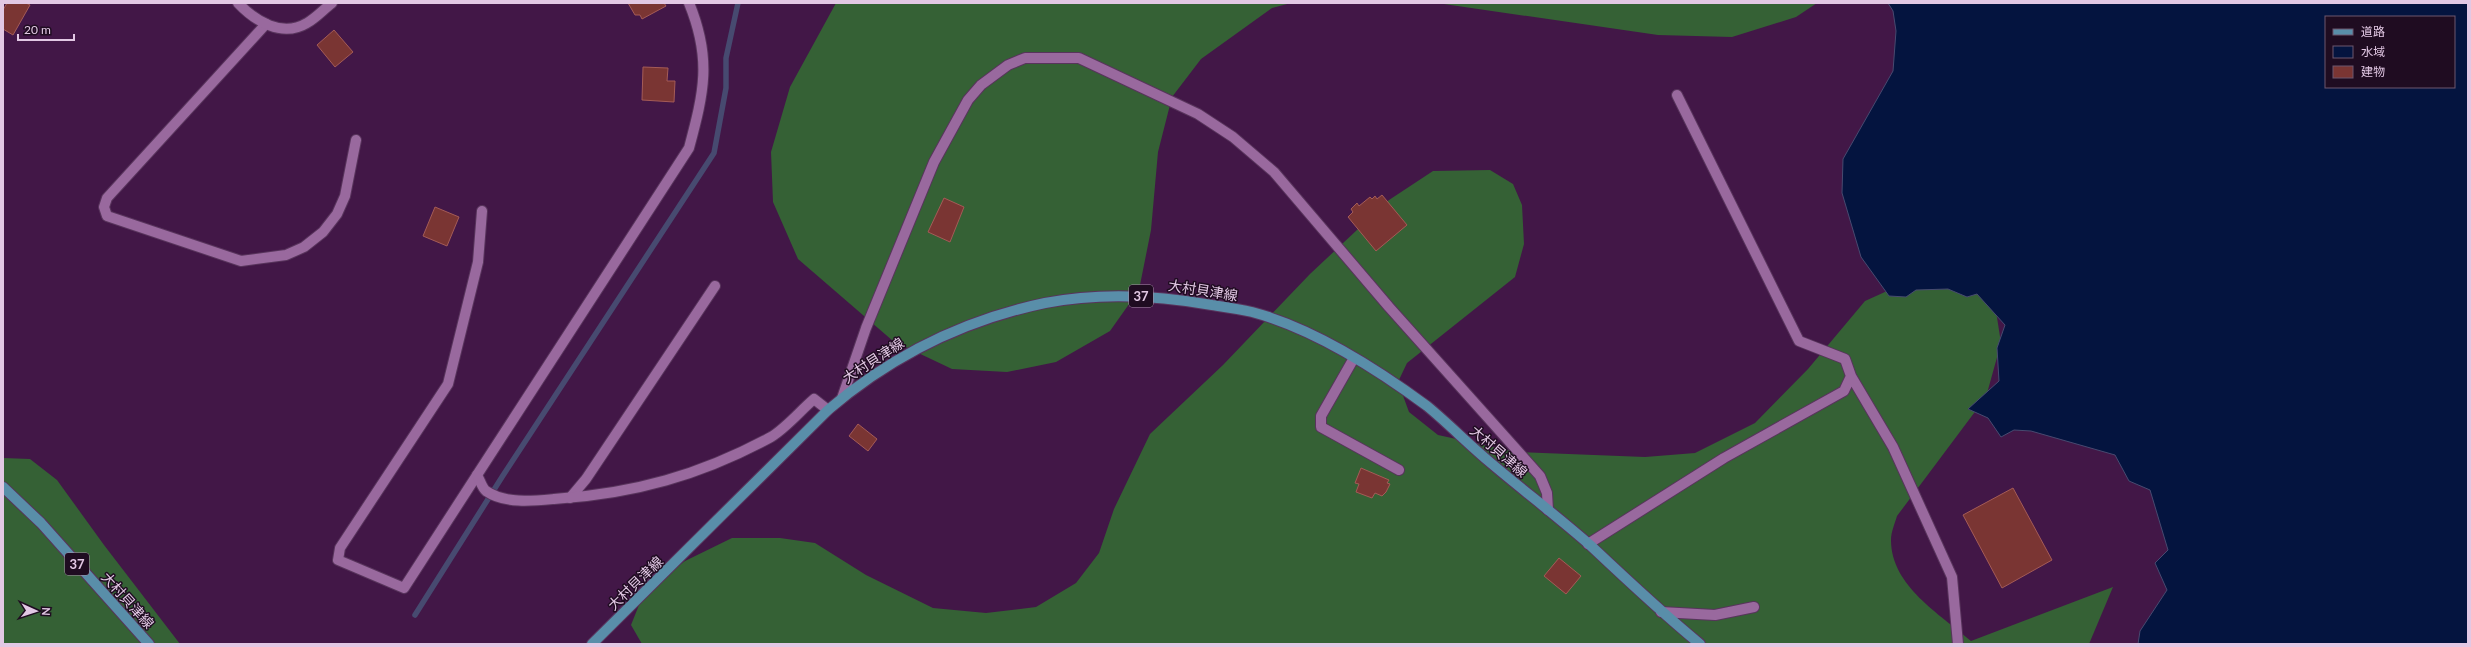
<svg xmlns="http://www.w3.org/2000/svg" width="2471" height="647" viewBox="0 0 2471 647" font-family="Lato,'Noto Sans JP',sans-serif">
<rect width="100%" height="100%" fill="#421747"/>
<path fill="#356135" d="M 836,3 L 1291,3 L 1272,8 L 1201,59 L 1172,97 L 1158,152 L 1151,230 L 1139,290 L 1110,331 L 1056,362 L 1007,372 L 952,369 L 893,341 L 798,259 L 773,202 L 771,152 L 790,87 Z
M 1437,3 L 1817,3 L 1796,17 L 1732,37 L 1658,35 Z
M 1490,170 L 1513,184 L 1522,205 L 1524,244 L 1515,277 L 1407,363 L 1398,382 L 1409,412 L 1438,435 L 1516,452 L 1645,457 L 1695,453 L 1755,423 L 1808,369 L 1865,301 L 1907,282 L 1985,294 L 1996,311 L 2001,343 L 1986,397 L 1897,516 C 1895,523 1891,532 1891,540 C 1891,586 1940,614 1971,641 L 2113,587 L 2089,644 L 642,644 L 631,625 L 645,590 L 685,561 L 732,538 L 780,538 L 815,543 L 866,575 L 933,608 L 986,613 L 1036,607 L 1076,583 L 1099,553 L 1114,509 L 1150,434 L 1223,365 L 1310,274 L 1389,200 L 1433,171 Z
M 3,458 L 30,459 L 57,480 L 104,545 L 180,644 L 3,644 Z"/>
<path fill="#04143f" stroke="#474a70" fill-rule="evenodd" d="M 1888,3 L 2468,3 L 2468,644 L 2138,644 L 2140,631 L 2167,590 L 2155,563 L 2168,550 L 2150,490 L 2129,481 L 2115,455 L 2031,431 L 2014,430 L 2001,437 L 1988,418 L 1968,409 L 1999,381 L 1997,348 L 2005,325 L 1977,294 L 1967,297 L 1948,289 L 1916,290 L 1906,297 L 1889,296 L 1861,257 L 1842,193 L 1843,159 L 1893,71 L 1896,31 L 1893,11 ZM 2326,17 L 2454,17 L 2454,87 L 2326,87 Z"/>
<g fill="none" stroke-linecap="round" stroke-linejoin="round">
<path stroke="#474a70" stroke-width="5.5" d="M 415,615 L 502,477 L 714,153 L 726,88 L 726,58 L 738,3"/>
</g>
<path fill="#7a3533" stroke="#a45b57" d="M 7,3 L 26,3 L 30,5 L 13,35 L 3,29 L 3,10 Z
M 628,3 L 664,3 L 666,6 L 642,19 L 640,15 L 635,15 Z
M 334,30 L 353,52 L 335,67 L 317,45 Z
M 643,67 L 668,68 L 667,81 L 675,81 L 674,102 L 642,100 Z
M 1382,195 L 1407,225 L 1376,251 L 1348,217 L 1353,212 L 1351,209 L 1357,203 L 1359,206 L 1370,197 L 1372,199 L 1375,196 L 1377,199 Z
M 944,198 L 964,207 L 950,242 L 928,232 Z
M 435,207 L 459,217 L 447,246 L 423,236 Z
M 858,424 L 877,439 L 868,451 L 849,436 Z
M 1361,468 L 1389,480 L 1387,483 L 1390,484 L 1386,492 L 1382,496 L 1375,493 L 1372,498 L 1356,492 L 1359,484 L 1355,483 Z
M 2013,488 L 2052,560 L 2002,588 L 1963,515 Z
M 1559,558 L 1581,576 L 1566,594 L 1544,576 Z"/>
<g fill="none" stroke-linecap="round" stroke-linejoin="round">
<g stroke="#58345c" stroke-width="12">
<path id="lane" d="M 266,24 L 107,198 L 104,207 L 107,216 L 241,261 L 286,255 L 304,247 L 323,232 L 337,214 L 345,196 L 356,140
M 477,475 L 404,588 L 338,560 L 340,548 L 448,384 L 478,262 L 482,211
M 570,498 L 586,479 L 715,286"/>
</g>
<g stroke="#58345c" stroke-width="12">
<path id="street" d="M 238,3 C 255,21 282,38 307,23 C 316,18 324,9 332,3
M 689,3 C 712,59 704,92 689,148 L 477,475 C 480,480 482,488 486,491 C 505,504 533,501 554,499 C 633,494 701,475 771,437 C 786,428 800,411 814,399 L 828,410
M 1354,358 L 1321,416 L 1321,427 L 1399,470
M 1851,376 L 1893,447 L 1952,577 L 1958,644
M 1588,544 L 1724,458 L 1844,391 L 1851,376 L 1845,359 L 1799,341 L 1677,95
M 1661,612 L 1715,615 L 1754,607"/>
</g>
<g stroke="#58345c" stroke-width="12">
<path id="secondary" d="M 842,398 L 866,328 L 934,162 L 968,100 L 981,85 L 1008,65 L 1025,58 L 1079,58 L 1198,114 L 1233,137 L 1274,172 L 1389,307 L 1540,476 L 1547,493 L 1548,510"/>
</g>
<g stroke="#58345c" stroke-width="12">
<path id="primary" d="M 3,487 L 41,523 L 149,644
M 592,644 L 828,410 C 891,356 964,320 1045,303 C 1101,292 1156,295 1212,305 C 1225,307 1239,309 1252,312 C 1312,328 1377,369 1427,406 C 1449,424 1469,445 1492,464 C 1524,491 1558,517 1590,545 C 1626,579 1662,613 1700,644"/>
</g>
<use href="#lane" stroke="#99699e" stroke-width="10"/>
<use href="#street" stroke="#99699e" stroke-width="10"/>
<use href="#secondary" stroke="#99699e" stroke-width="10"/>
<use href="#primary" stroke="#598ea9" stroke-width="10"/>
</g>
<g text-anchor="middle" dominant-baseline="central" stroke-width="3" stroke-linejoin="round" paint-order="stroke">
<g fill="#1f0c21" stroke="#a890aa" stroke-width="1">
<rect x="1129" y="285" width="24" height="22" rx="3"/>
<rect x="65" y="553" width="24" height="22" rx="3"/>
</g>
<g font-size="13" font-weight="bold" fill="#e2c8e4">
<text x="1141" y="296">37</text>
<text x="77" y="564">37</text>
</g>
<g font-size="14" fill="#e2c8e4" stroke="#1f0c21">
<text transform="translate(1203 290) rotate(9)">大村貝津線</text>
<text transform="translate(873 360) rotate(-33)">大村貝津線</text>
<text transform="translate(1499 451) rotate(41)">大村貝津線</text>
<text transform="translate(635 583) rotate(-44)">大村貝津線</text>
<text transform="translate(128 600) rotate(48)">大村貝津線</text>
</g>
</g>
<rect width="2471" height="647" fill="none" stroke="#e2c8e4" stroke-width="8"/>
<rect x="2325" y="16" width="130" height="72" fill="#1f0c21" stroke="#6d576f"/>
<rect x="2333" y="29" width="20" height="6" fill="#598ea9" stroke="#6d576f"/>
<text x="2361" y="36" font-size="12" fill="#e2c8e4">道路</text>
<rect x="2333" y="46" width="20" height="12" fill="#04143f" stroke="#6d576f"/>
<text x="2361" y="56" font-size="12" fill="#e2c8e4">水域</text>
<rect x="2333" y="66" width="20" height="12" fill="#7a3533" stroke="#6d576f"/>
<text x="2361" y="76" font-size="12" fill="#e2c8e4">建物</text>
<g transform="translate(36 611) rotate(93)" stroke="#1f0c21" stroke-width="3" paint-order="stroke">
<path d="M0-3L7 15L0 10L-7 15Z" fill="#e2c8e4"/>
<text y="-6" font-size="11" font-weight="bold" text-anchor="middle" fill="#e2c8e4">N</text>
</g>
<path d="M18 34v6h56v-6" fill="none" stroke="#e2c8e4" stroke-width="2"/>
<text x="24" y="34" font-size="12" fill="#e2c8e4" stroke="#1f0c21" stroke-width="3" paint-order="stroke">20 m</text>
</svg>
